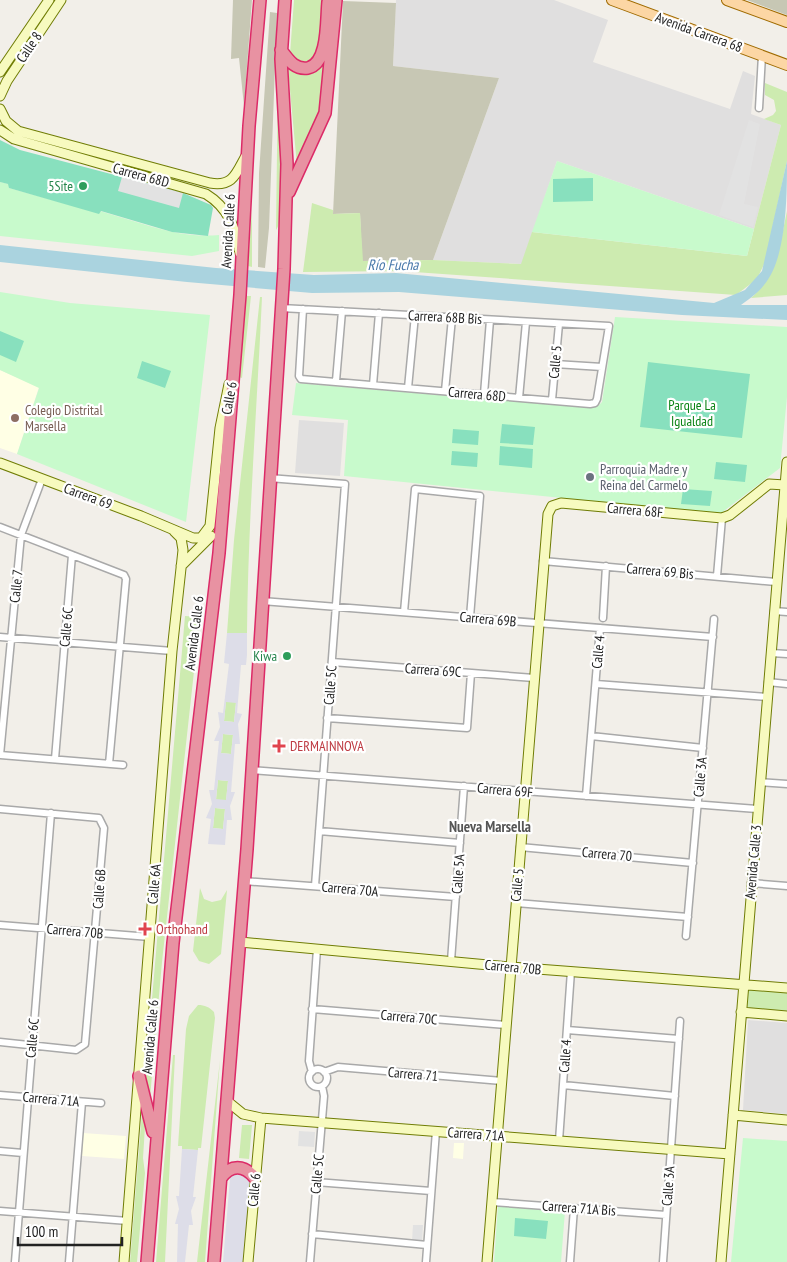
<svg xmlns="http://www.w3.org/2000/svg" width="787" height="1262" viewBox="0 0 787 1262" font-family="'PT Sans Narrow',sans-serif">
<rect width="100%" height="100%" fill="#f2efe9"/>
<path fill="#e0dfdf" d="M 396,0 L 554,0 L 608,20 L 593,62 L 730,109 L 743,71 L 755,76 L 751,114 L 781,125 L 754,229 L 557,161 L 522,264 L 433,260 L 499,78 L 393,66 Z
M 299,420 L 344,423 L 340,476 L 295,473 Z
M 748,1020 L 787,1023 L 787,1114 L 743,1110 Z"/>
<path fill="#ffffe5" d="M 0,370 L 39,387 L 17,454 L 0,448 Z
M 83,1133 L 126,1136 L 124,1159 L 82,1156 Z
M 454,1143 L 464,1143 L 463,1159 L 453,1158 Z"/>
<path fill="#c7c7b4" d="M 233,0 L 252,0 L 244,106 L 239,58 L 231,59 Z
M 747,0 L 787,0 L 787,15 Z
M 343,1 L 396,3 L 393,66 L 499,78 L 433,260 L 362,261 L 360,213 L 333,214 Z
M 270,12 L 277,13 L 269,228 L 265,268 L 258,267 L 259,173 Z"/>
<path fill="#cdebb0" d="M 294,0 L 323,0 L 318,52 L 311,62 L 298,63 L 290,54 Z
M 327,59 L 320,111 L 297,166 L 288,68 C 301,76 318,72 327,59 Z
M 278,72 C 280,95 288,218 276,230 Z
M 765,83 L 787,92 L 787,161 L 765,262 L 757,279 L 736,295 L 400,271 L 303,272 L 312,203 L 333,210 L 333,214 L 360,213 L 363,261 L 433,260 L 521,264 L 532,232 L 747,256 L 781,125 L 764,119 L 773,115 L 776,111 L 774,100 L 765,95 Z
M 252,210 L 252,267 L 248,266 Z
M 787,211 L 787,295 L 751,298 C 777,275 780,243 787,211 Z
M 246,296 L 251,296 L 242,378 L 239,377 Z
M 260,297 L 262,297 C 257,409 248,521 247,633 L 227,633 L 234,540 Z
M 185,616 L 200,617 L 162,962 L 150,1098 L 145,1080 Z
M 226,701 L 236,702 L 234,722 L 224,721 Z
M 223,734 L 233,735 L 231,754 L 221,753 Z
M 218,780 L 228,781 L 226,801 L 216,800 Z
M 215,808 L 225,809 L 223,829 L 213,828 Z
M 200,888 L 204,899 L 212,902 L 221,900 L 227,890 L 221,954 L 209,964 L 199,961 L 193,951 Z
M 747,989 L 787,992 L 787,1011 L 746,1008 Z
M 198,1005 C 205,1005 209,1007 214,1012 L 215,1018 L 201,1148 L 198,1148 L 198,1150 L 182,1149 L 182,1146 L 178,1146 L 186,1029 L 189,1016 Z
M 173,1055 L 175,1055 L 165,1262 L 156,1262 Z
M 220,1060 L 205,1262 L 197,1262 Z
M 143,1100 L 146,1111 L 143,1158 L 145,1173 L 137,1262 L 130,1262 Z
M 242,1125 L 252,1125 L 249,1159 L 239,1158 Z"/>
<path fill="#c8facc" d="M 557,161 L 754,229 L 747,256 L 532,232 Z
M 0,182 L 9,184 L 9,188 L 99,213 L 100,211 C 139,222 179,239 219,235 L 219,251 L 192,256 L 0,236 Z
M 0,292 L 70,303 L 210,315 L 186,522 L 17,454 L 39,388 L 0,370 Z
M 615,317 L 787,327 L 787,397 L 780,468 L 720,514 L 344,476 L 348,420 L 292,415 L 296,383 L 583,407 L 598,406 L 602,402 Z
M 743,1138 L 787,1141 L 787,1262 L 731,1262 Z
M 498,1205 L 565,1211 L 561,1262 L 494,1262 Z"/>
<path fill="#88e0be" d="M 0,140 L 20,150 L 183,193 L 211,205 L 213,208 L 208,236 L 172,232 L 101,211 L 99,214 L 9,188 L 8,184 L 0,182 Z
M 593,178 L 593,201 L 553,202 L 553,179 Z
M 0,331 L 24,341 L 16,362 L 0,355 Z
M 142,361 L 171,371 L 165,388 L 137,378 Z
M 648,362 L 750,374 L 742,438 L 640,427 Z
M 502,424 L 535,427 L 533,445 L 500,443 Z
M 453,429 L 479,431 L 478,445 L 452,443 Z
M 500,446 L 533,449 L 532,468 L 499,465 Z
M 452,451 L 478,453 L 477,467 L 451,465 Z
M 716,462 L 747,465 L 745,482 L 714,479 Z
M 683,489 L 712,491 L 710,506 L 681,504 Z
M 515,1218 L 548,1221 L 546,1239 L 514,1236 Z"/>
<path fill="#e2e2e2" d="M 749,120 L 760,124 L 744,204 L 758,207 L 753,227 L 719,215 Z
M 122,177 L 183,193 L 179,208 L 118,191 Z
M 299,1131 L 315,1132 L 314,1147 L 298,1146 Z
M 413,1225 L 423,1225 L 422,1242 L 412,1241 Z"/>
<path fill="#dddde8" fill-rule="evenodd" d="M 227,633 L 247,633 L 247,655 L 246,665 L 241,665 L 237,713 L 242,714 L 238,724 L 240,744 L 235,744 L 231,792 L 235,792 L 230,806 L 232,820 L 227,820 L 225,845 L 208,844 L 211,819 L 206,818 L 212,804 L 209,790 L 214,790 L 219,741 L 214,741 L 220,727 L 218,712 L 223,713 L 229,664 L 224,663 ZM 226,702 L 236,703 L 234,722 L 224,721 ZM 223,734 L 233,735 L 231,754 L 221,753 ZM 218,780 L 228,781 L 226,800 L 216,799 ZM 215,808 L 225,809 L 223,829 L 213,828 Z
M 182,1149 L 198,1150 L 193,1197 L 196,1197 L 191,1211 L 193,1225 L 189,1225 L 185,1262 L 177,1262 L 178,1224 L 175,1224 L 179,1209 L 176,1196 L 179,1196 Z
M 243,1172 L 250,1181 L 243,1262 L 223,1262 L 230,1178 L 233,1173 Z"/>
<path fill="#aad3df" d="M 787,161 C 787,195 787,258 764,285 C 758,293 749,299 741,305 L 787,305 L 787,320 L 682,315 L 399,292 L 312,293 L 187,282 L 0,262 L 0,245 L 216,268 L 314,275 L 396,273 L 714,303 L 745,290 L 762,271 Z"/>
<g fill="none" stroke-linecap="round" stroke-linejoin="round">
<g stroke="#a9a9a9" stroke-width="9">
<path id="street" d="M 759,108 L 762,55
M 281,308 L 609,326 L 597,399 L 595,403 L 590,404 L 301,379 L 299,376 L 303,309
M 555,364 L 602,367
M 336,381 L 342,311
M 373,385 L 379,313
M 408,388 L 415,315
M 445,391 L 452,318
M 484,394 L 490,320
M 519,398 L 526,322
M 552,400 L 559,324
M 269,478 L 345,484 L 315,886
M 0,527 L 124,575 L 126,579 L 109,764
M 543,561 L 776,582
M 717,576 L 722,518
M 262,601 L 713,637
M 774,611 L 787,612
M 404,612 L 415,489 L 480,496 L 470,617
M 603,618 L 606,566
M 0,637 L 172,651
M 771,653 L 787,654
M 332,662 L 534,678
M 768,682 L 787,684
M 596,684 L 767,697
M 327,718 L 467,728 L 471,673
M 591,736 L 703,748
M 0,755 L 21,535 L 42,479
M 0,755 L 123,765
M 55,759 L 72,555
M 252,770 L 757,809
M 760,782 L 787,784
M 586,796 L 600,628
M 0,809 L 99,818 L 104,828 L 85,1044 L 76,1050 L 0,1042
M 319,831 L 460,843
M 520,847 L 693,863
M 244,881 L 456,897
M 751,883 L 787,886
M 516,903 L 688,917
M 0,925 L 150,937
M 686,936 L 714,619
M 451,961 L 464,786
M 312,1009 L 506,1025
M 567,1030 L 679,1039
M309 1078a9 9 0 1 1 18 0a9 9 0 1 1-18 0Z
M 312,1072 L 309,1061 L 317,949
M 324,1072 L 338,1067 L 502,1081
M 563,1085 L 675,1096
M 0,1095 L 101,1103
M 559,1141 L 571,971
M 0,1151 L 23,1153
M 316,1182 L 431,1191
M 492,1202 L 666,1215
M 0,1211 L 128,1221
M 312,1234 L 427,1245
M 15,1262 L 51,813
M 69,1262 L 82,1102
M 310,1262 L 324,1096 L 322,1086
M 426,1262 L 436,1131
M 570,1262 L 574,1208
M 663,1262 L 680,1021"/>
</g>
<g stroke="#707d05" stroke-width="11">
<path id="secondary" d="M 0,72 L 49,0
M 0,96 L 7,81 L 61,0
M 0,109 L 6,121 L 18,131 L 210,183 C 234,187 236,173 247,154
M 0,130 L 14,139 L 206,194 C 229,208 235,228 240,253
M 0,463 L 141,516 L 193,538 L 201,538 L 210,526 L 220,428 L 229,384
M 181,566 L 211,536
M 240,942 L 511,967 L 787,988
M 741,1012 L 787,1016
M 227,1101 L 243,1114 L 261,1118 L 730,1154
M 733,1115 L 787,1120
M 124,1262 L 172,651 L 183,550 L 181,538 L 174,531
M 248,1262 L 261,1118
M 487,1262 L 548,514 L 552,506 L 561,503 L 722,518 L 730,515 L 769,484 L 785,485
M 721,1262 L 787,462"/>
</g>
<g stroke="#a06b00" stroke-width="12">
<path id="primary" d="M 612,0 L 787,65
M 727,0 L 787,22"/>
</g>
<g stroke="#dc2a67" stroke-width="14">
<path id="highway" d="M 281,50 C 288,59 294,70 308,68 C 329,63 326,19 328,2
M 289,192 L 325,113 L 336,0
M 139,1076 L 153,1132
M 221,1178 C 231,1164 244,1165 254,1177
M 147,1262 L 173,943 L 219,553 L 240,295 L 249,126 L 260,0
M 214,1262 L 247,849 L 284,269 L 287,164 L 281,59 L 285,0"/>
</g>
<use href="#street" stroke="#fff" stroke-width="6"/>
<use href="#secondary" stroke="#f7fabf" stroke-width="9"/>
<use href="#primary" stroke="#fcd6a4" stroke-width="10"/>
<use href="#highway" stroke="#e892a2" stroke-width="11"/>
</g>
<g fill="#2e9e5b" stroke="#fff" stroke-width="2">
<circle cx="83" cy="186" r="5"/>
<circle cx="287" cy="656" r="5"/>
</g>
<circle fill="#8d6e63" stroke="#fff" stroke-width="2" cx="15" cy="418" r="5"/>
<circle fill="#6b7280" stroke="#fff" stroke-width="2" cx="590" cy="477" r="5"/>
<g fill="#e0444e" stroke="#fff" stroke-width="2">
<path d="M276.5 738.5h5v5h5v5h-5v5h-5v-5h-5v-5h5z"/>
<path d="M142.5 921.5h5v5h5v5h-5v5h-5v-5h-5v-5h5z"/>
</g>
<g text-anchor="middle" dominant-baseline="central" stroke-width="4.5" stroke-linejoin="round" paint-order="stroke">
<g font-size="14" fill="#222" stroke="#fff">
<text transform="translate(699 32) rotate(20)">Avenida Carrera 68</text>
<text transform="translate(29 47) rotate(-56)">Calle 8</text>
<text transform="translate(141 175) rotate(15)">Carrera 68D</text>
<text transform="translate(228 231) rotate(-87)">Avenida Calle 6</text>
<text transform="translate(445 317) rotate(3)">Carrera 68B Bis</text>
<text transform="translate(555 362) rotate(-85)">Calle 5</text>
<text transform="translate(477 394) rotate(5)">Carrera 68D</text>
<text transform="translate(229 398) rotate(-80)">Calle 6</text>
<text transform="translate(88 496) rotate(20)">Carrera 69</text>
<text transform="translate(635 510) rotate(5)">Carrera 68F</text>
<text transform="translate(660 571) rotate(5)">Carrera 69 Bis</text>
<text transform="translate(16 586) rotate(-84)">Calle 7</text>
<text transform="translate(488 619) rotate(5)">Carrera 69B</text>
<text transform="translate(66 627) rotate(-85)">Calle 6C</text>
<text transform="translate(194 633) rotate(-83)">Avenida Calle 6</text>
<text transform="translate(598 652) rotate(-85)">Calle 4</text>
<text transform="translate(433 670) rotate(4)">Carrera 69C</text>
<text transform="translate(330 685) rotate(-86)">Calle 5C</text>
<text transform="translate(700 777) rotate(-85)">Calle 3A</text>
<text transform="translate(505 790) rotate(5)">Carrera 69F</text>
<text transform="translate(607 854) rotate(5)">Carrera 70</text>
<text transform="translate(753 862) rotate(-85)">Avenida Calle 3</text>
<text transform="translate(458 874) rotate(-86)">Calle 5A</text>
<text transform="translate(154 884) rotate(-85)">Calle 6A</text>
<text transform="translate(517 885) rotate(-85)">Calle 5</text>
<text transform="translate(99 889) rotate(-86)">Calle 6B</text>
<text transform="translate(350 889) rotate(5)">Carrera 70A</text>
<text transform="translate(75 931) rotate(5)">Carrera 70B</text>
<text transform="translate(513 967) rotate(5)">Carrera 70B</text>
<text transform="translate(409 1017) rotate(5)">Carrera 70C</text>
<text transform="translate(150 1037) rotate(-85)">Avenida Calle 6</text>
<text transform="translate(32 1038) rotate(-85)">Calle 6C</text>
<text transform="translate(565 1056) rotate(-86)">Calle 4</text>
<text transform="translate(413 1074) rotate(5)">Carrera 71</text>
<text transform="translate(51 1099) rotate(5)">Carrera 71A</text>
<text transform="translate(476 1134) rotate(4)">Carrera 71A</text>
<text transform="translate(317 1174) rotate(-85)">Calle 5C</text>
<text transform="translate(668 1186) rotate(-86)">Calle 3A</text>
<text transform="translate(254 1190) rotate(-85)">Calle 6</text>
<text transform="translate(579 1208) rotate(4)">Carrera 71A Bis</text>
</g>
<g font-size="14" fill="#27864d" stroke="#fff" text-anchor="end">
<text x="73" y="186">5Site</text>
<text x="277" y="656">Kiwa</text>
</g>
<g font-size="14" fill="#0c8416" stroke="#fff">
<text x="692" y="405">Parque La<tspan x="692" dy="16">Igualdad</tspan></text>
</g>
<g font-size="14" fill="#785e54" stroke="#fff" text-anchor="start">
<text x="25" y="410">Colegio Distrital<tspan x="25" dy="16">Marsella</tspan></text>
</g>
<g font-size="14" fill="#5b616d" stroke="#fff" text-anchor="start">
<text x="600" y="469">Parroquia Madre y<tspan x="600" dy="16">Reina del Carmelo</tspan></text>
</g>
<g font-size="14" fill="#be3a42" stroke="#fff" text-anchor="start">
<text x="290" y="746">DERMAINNOVA</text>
<text x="156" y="929">Orthohand</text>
</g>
<g font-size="15" font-style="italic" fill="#4a7aab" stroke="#fff">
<text x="393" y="264">Río Fucha</text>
</g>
<g font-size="15" font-weight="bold" fill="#555" stroke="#fff">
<text x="490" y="826">Nueva Marsella</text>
</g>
</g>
<path d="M18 1237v8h104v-8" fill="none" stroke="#222222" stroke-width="2.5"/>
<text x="25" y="1237" font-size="15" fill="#222222" stroke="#ffffff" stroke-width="4" paint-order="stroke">100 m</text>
</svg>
